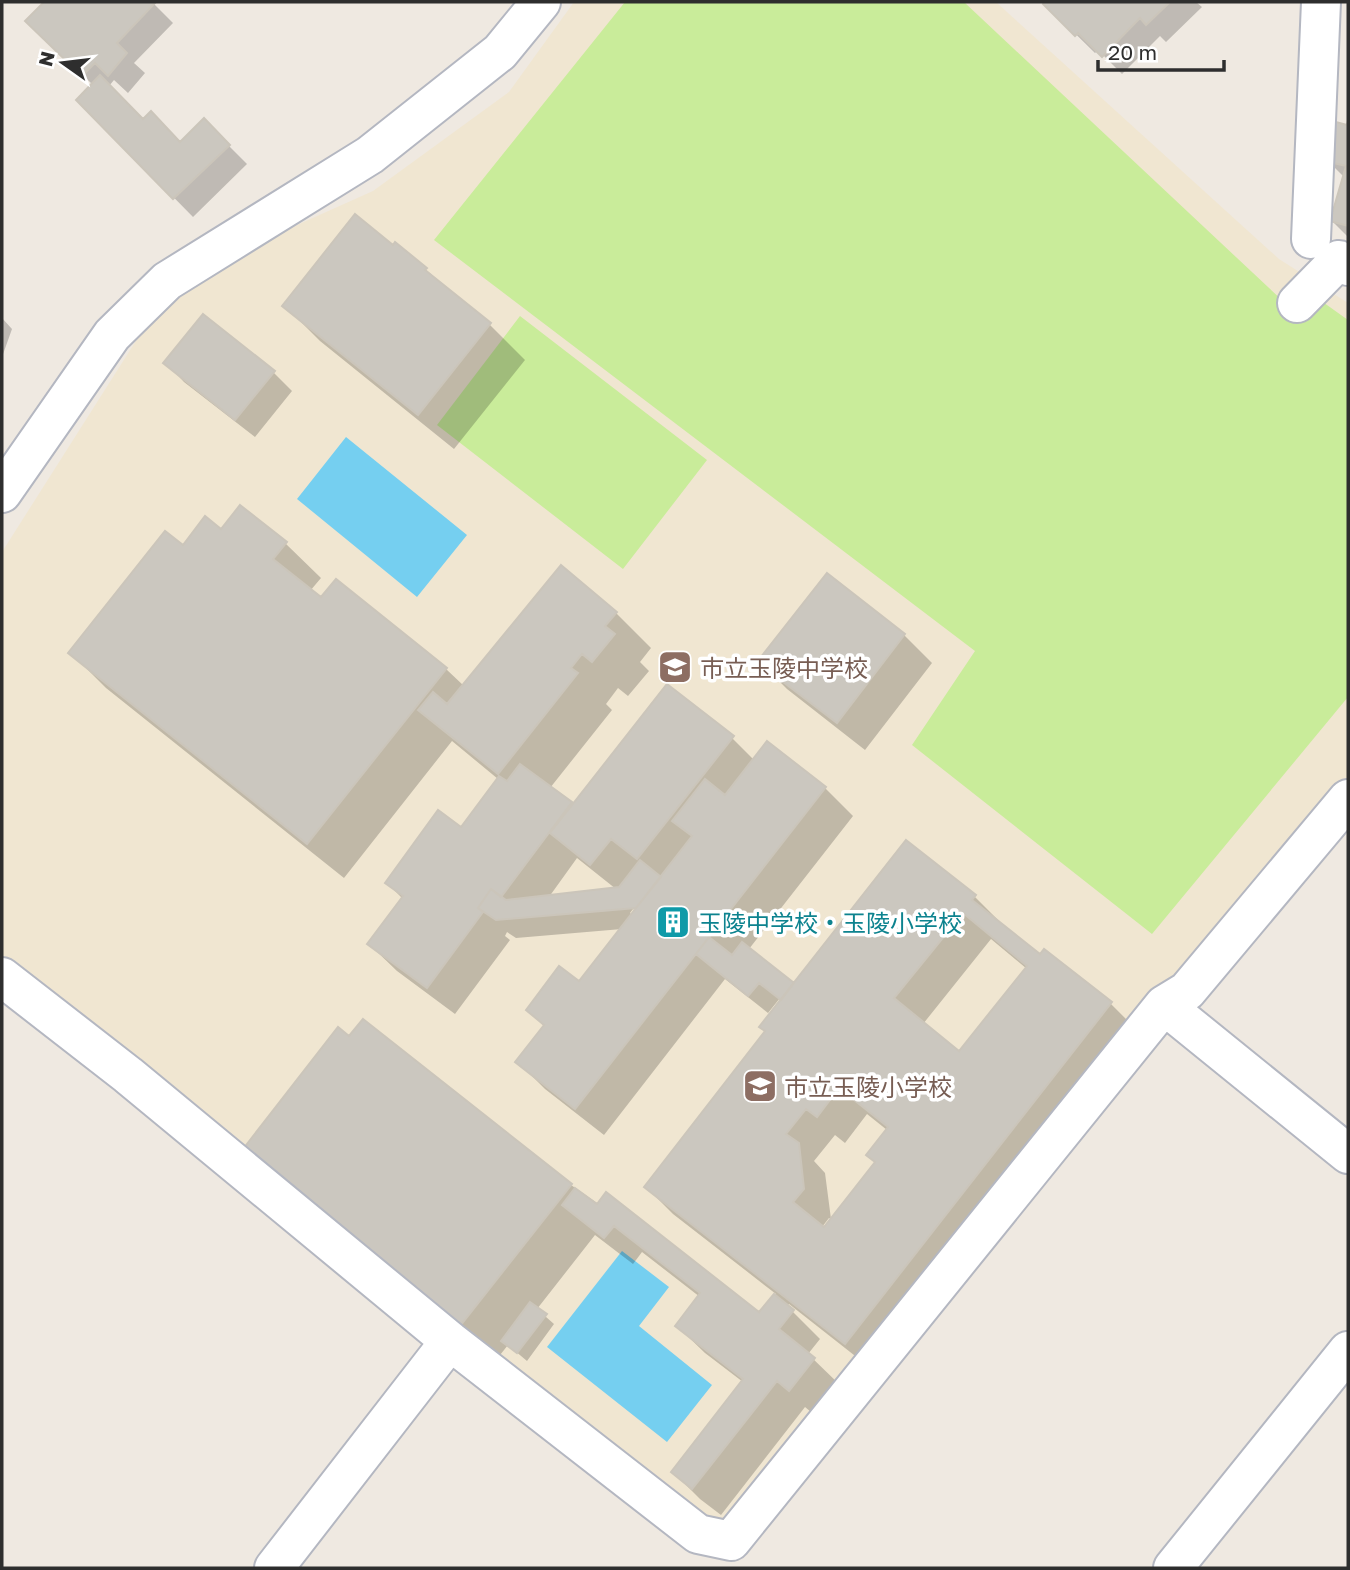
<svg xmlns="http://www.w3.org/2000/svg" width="1350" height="1570" viewBox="0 0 1350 1570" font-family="'Golos Text','Noto Sans JP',sans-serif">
<rect width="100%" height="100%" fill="#efe9e1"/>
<path fill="#f0e6d1" d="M 574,2 L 996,2 L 1279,259 L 1348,303 L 1348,781 L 729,1523 L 701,1519 L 2,965 L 2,552 L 153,314 L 219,260 L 373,191 L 509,92 Z"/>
<path fill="#c9ec9a" d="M 625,2 L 964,2 L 1301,318 L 1320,300 L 1348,320 L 1348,697 L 1152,934 L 912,745 L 975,651 L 434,240 Z
M 520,316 L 707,460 L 623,569 L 437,425 Z"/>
<path fill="#75cff0" d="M 346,437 L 467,535 L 417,597 L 297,499 Z
M 622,1251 L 669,1287 L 639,1326 L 712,1385 L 667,1442 L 547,1347 Z"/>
<path fill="#0003" fill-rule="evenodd" d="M 46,2 L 155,2 L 154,4 L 173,23 L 134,63 L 145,73 L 128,93 L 114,80 L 109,86 L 143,121 L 181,144 L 204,121 L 247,164 L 193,217 L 78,100 L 93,85 L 27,21 Z
M 1043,2 L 1196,2 L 1202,7 L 1166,42 L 1160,36 L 1122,74 L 1098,50 L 1095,53 Z
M 1334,123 L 1348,127 L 1348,237 L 1332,221 L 1344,177 L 1327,160 Z
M 396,244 L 490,325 L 525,360 L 454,449 L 320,341 L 285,306 Z
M 2,318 L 12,329 L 2,357 Z
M 166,363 L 273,372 L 292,391 L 255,437 L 184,382 Z
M 221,531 L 285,543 L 321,578 L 310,591 L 446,669 L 464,686 L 616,613 L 651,648 L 640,662 L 649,671 L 628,696 L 618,688 L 606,704 L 612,710 L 550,788 L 573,806 L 732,738 L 754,760 L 767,743 L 825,788 L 853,816 L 749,949 L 794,985 L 906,843 L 975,897 L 1002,924 L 1040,956 L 1044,952 L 1111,1004 L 1138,1031 L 873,1370 L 789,1304 L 787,1306 L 820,1339 L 808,1354 L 841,1386 L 817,1417 L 805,1407 L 721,1515 L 700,1499 L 673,1472 L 743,1382 L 705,1353 L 677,1326 L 700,1297 L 642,1252 L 633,1264 L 595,1235 L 537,1309 L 554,1324 L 527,1361 L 508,1345 L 496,1360 L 278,1188 L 571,1185 L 759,1315 L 776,1294 L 673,1214 L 646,1187 L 767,1032 L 783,1000 L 780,998 L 768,1013 L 725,979 L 604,1135 L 545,1089 L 518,1062 L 545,1027 L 528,1010 L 580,983 L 622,929 L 516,938 L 507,932 L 505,936 L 510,940 L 455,1014 L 397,971 L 369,944 L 403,899 L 387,883 L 461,829 L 498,779 L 452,741 L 344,878 L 106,688 L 71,653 L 183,547 ZM 577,858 L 616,889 L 549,897 ZM 636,905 L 641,905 L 632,915 L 630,913 ZM 991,939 L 1027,969 L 959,1053 L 923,1024 ZM 867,1114 L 887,1130 L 876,1163 L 825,1229 L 822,1227 L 829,1218 L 831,1219 L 825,1173 L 814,1161 L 835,1135 L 845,1143 Z
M 827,576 L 904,635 L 932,663 L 865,750 L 787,689 L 760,662 Z"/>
<path fill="#cbc7bf" stroke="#cbc5ba" stroke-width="2" fill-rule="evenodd" d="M 44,2 L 154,2 L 155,3 L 117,43 L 127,53 L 108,76 L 95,63 L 82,76 L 25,21 Z
M 1045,2 L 1170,2 L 1146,25 L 1140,18 L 1102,57 L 1078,33 L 1075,36 L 1043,4 Z
M 100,75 L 143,119 L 151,111 L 180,142 L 204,118 L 230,145 L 173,199 L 76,100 Z
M 1332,121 L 1347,125 L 1348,121 L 1348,226 L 1330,221 L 1346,166 L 1325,161 Z
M 355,214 L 393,245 L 395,242 L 427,268 L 425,270 L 491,323 L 418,415 L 282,306 Z
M 203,314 L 275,371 L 235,420 L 163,363 Z
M 240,505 L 287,542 L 273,559 L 321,597 L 336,579 L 447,668 L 307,844 L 68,653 L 165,531 L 183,545 L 205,516 L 221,529 Z
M 561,565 L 617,612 L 605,626 L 615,634 L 592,662 L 582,654 L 571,668 L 578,673 L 498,774 L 418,710 L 433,692 L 447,704 Z
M 827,573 L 905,634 L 837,723 L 757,662 Z
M 667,684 L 734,736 L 637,859 L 611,839 L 590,865 L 550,833 Z
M 767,741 L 826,787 L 575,1109 L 515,1062 L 544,1025 L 526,1010 L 559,966 L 579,981 L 692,836 L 672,821 L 705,779 L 725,795 Z
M 520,764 L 572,802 L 501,897 L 491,889 L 478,908 L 483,912 L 427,988 L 367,944 L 403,896 L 385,883 L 438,810 L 461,827 L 499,776 L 507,781 Z
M 906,840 L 976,895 L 972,900 L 1040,954 L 1044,949 L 1112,1002 L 845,1344 L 644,1187 L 765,1031 L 759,1027 ZM 963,913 L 1027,966 L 959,1051 L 894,998 ZM 839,1088 L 888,1127 L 866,1155 L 875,1162 L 824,1227 L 793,1202 L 804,1189 L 799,1143 L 786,1134 L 806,1109 L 817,1117 Z
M 640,860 L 661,877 L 636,908 L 496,920 L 478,908 L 491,889 L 506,900 L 619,887 Z
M 709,937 L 732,955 L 742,942 L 794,983 L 781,1000 L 759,983 L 748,996 L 696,954 Z
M 363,1019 L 572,1184 L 460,1326 L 240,1153 L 338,1027 L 349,1036 Z
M 575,1188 L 597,1204 L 606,1192 L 759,1312 L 774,1294 L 794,1310 L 779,1329 L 815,1358 L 789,1391 L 777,1381 L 692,1489 L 671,1472 L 743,1379 L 675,1326 L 700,1293 L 614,1226 L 604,1238 L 562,1205 Z
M 530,1302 L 547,1314 L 517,1353 L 501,1341 Z"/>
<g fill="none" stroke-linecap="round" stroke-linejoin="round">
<g stroke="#b4b7c1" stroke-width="42">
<path id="minor" d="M 1311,239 L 1321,2
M 1297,303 L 1339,260 L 1348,266
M 2,493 L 112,335 L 167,281 L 370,155 L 500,52 L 541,2
M 2,977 L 128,1075 L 450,1341 L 698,1534 L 731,1541 L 1164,1005 L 1187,991 L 1348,799
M 1164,1005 L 1348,1154
M 274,1568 L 450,1341
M 1173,1568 L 1348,1351"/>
</g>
<use href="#minor" stroke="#fff" stroke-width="38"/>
</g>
<defs>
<g id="school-square" transform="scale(1.75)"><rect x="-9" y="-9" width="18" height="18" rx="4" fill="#8d6e63" stroke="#fff"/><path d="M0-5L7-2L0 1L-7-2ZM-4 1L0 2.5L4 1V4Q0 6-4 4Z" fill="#fff"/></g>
<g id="building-square" transform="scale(1.75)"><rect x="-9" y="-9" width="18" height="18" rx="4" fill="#0f9aa8" stroke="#fff"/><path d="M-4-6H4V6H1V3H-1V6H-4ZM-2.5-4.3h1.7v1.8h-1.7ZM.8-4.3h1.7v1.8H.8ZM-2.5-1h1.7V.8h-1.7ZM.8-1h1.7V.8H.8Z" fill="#fff"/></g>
</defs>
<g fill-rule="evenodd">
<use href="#school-square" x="675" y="667"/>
<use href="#building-square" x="673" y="922"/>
<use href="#school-square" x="760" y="1086"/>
</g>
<g text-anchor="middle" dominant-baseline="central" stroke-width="7" stroke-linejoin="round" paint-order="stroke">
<g font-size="24" fill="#785e54" stroke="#fff" text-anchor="start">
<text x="700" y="667">市立玉陵中学校</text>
<text x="784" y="1086">市立玉陵小学校</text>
</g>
<g font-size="24" fill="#0d838f" stroke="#fff" text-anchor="start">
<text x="698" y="922">玉陵中学校・玉陵小学校</text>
</g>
</g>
<rect width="1350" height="1570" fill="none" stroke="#2e2e2e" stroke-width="7"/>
<g transform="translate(63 63) rotate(284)" stroke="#ffffff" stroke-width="5" paint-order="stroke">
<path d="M0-5L12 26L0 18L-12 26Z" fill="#2e2e2e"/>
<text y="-10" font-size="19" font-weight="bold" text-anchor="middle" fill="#2e2e2e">N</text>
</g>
<path d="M1098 60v10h126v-10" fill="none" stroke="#2e2e2e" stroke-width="3.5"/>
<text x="1108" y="60" font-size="21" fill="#2e2e2e" stroke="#ffffff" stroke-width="5" paint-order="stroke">20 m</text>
</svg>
